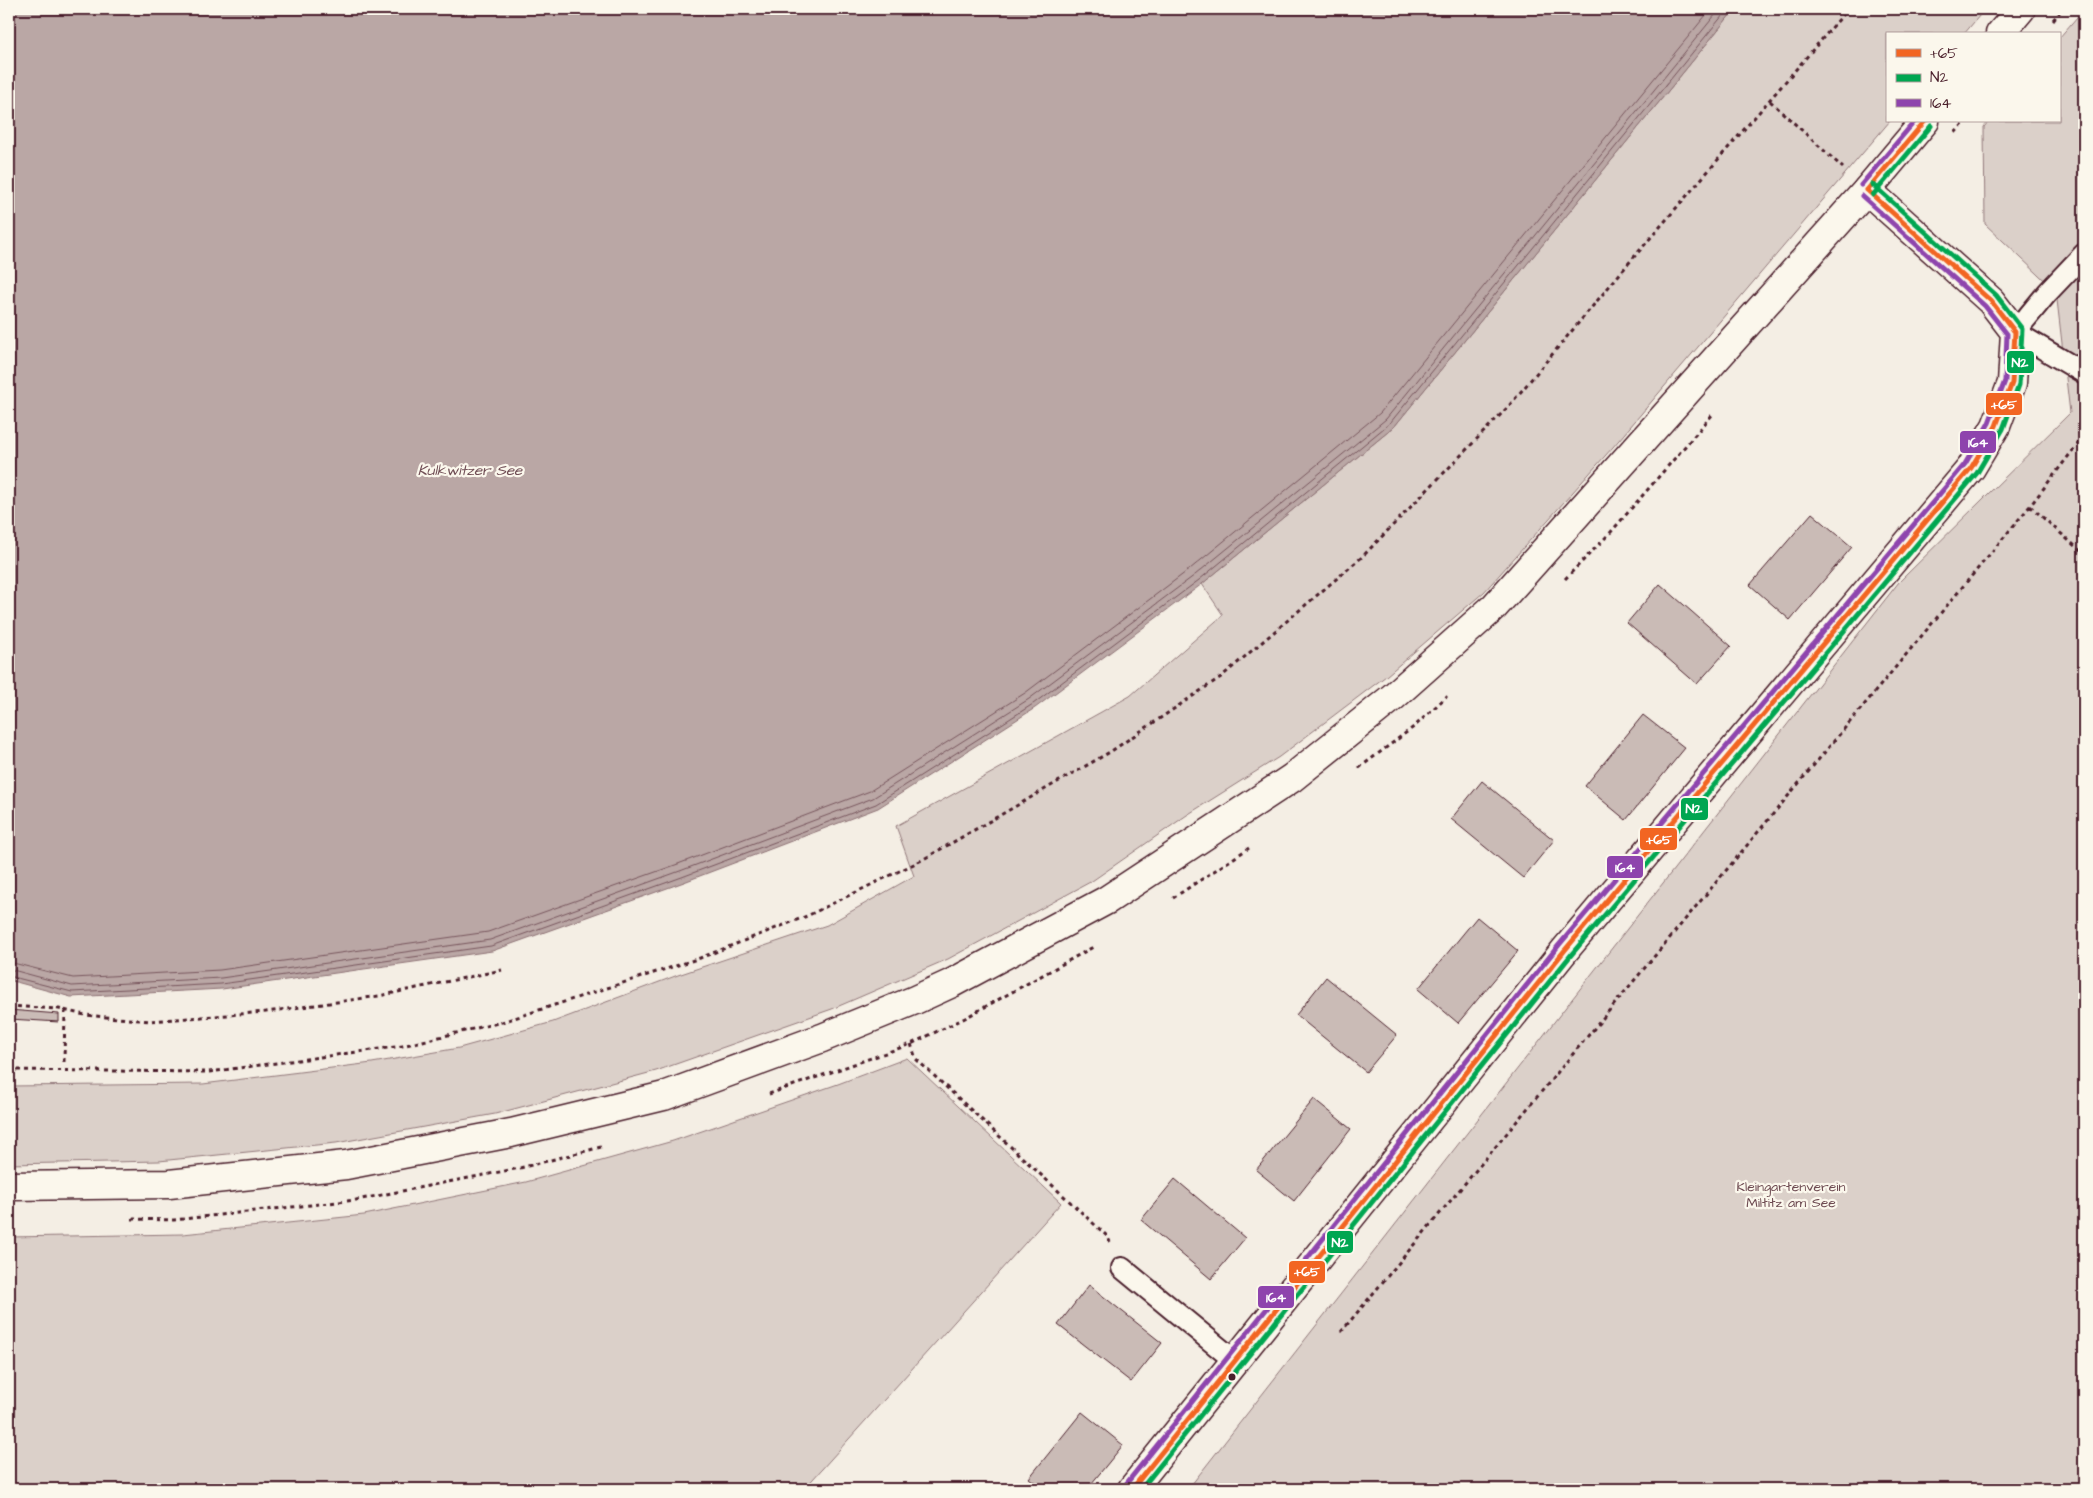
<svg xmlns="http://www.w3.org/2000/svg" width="2093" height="1498" viewBox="0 0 2093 1498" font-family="'Architects Daughter',sans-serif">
<rect width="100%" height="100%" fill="#f4eee4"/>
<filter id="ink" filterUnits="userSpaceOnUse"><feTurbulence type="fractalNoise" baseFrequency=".02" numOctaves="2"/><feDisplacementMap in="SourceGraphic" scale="10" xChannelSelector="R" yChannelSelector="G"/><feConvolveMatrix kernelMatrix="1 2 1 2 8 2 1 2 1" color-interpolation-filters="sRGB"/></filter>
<g filter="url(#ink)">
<path fill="#dbd0c9" stroke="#92787a" d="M 1735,9 L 1985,9 L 1964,34 L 1887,34 L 1887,121 L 1890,121 L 1613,447 L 1484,592 L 1386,676 L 1279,757 L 1187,815 L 1092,881 L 948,959 L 832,1009 L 656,1071 L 495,1114 L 336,1143 L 159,1161 L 9,1164 L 9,1086 L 203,1084 L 372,1063 L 459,1048 L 553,1022 L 678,975 L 827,925 L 914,876 L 896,826 L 1130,696 L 1223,615 L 1202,584 L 1394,427 Z
M 2084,9 L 2084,1489 L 1188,1489 L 1899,582 L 2070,413 L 2056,291 L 1985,224 L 1984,127 L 1989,121 L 2059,121 L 2059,38 Z
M 907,1058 L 1061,1203 L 804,1489 L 9,1489 L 9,1237 L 183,1234 L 364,1215 L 526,1182 L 673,1141 L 838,1084 Z"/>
<path fill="#baa7a5" stroke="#8d7174" d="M 9,9 L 1735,9 L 1394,427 L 1202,584 L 1035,708 L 878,808 L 684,882 L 492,951 L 222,989 L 71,997 L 9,980 Z"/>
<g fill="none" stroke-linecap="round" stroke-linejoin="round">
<path stroke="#77555c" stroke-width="1" d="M 9,962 L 73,978 L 220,970 L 488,932 L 678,864 L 870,791 L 1025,693 L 1190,569 L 1380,413 L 1711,9
M 9,969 L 72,986 L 221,978 L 490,940 L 680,871 L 873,798 L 1029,699 L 1195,575 L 1386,419 L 1720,9
M 9,976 L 72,992 L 221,984 L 491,946 L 682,877 L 876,804 L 1033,704 L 1199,580 L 1390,423 L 1728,9"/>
</g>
<path fill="#cabbb6" stroke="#4a1f2b" d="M 1812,513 L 1852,547 L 1790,620 L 1750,585 Z
M 1660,584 L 1731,646 L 1697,684 L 1627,623 Z
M 1643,715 L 1685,748 L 1626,820 L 1585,786 Z
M 1482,781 L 1554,840 L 1523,878 L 1451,819 Z
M 1477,917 L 1518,951 L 1458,1023 L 1418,989 Z
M 1326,977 L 1397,1035 L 1366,1072 L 1296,1015 Z
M 9,1010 L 59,1014 L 59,1022 L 9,1019 Z
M 1314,1099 L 1351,1129 L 1294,1201 L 1256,1170 Z
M 1175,1179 L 1245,1238 L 1211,1279 L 1141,1220 Z
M 1089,1285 L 1162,1343 L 1131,1382 L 1058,1325 Z
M 1082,1412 L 1123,1445 L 1087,1489 L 1043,1489 L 1029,1478 Z"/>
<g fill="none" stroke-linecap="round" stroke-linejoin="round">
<g stroke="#4a1f2b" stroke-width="24">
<path id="lane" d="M 2084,254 L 2048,292 L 2015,332 L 2084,373
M 1122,1268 L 1235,1361"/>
</g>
<g stroke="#4a1f2b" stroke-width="31">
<path id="secondary" d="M 1132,1489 L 1565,950 L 1971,468 L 1996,426 L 2012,383 L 2015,332 L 1991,301 L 1867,190"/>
</g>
<g stroke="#4a1f2b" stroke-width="31">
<path id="primary" d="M 2000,34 L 2021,9
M 9,1186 L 169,1184 L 346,1165 L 511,1133 L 664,1096 L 822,1038 L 915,1000 L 952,983 L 1107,900 L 1292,778 L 1393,697 L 1494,607 L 1867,190 L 1925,121"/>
</g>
<path stroke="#4a1f2b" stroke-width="3" stroke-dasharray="4 4" stroke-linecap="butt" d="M 2053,20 L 2062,9
M 1770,101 L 1843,168
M 1955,133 L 1966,121
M 2030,506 L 2084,554
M 1565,579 L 1611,532 L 1713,414
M 1359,768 L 1415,726 L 1447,696
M 1173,898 L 1249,848
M 9,1006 L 59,1009 L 85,1015 L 150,1021 L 266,1012 L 379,996 L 502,970
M 911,1044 L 916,1059 L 1107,1236 L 1110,1242
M 64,1062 L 65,1010
M 9,1070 L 209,1072 L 402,1046 L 502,1022 L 700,958 L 807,916 L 922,860 L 1110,752 L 1221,677 L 1362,557 L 1508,407 L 1628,264 L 1848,9
M 769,1094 L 911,1044 L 965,1018 L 1095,946
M 132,1219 L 174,1220 L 356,1200 L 520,1168 L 601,1147
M 1341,1332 L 2030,506 L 2084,436"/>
<use href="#lane" stroke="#fbf7ec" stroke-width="20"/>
<use href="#secondary" stroke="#fbf7ec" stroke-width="28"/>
<use href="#primary" stroke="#fbf7ec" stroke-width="28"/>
<g stroke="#fbf7ec" stroke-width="9">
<path id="bus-1" d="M 1867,190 L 1925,121
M 1132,1489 L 1565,950 L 1971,468 L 1996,426 L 2012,383 L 2015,332 L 1991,301 L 1867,190"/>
</g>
<g stroke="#fbf7ec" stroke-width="9">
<path id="bus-2" d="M 1873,195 L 1931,126
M 1141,1489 L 1571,955 L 1977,473 L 2003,429 L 2019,385 L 2022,329 L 1996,295 L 1872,184"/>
</g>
<g stroke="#fbf7ec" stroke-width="9">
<path id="bus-3" d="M 1861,185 L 1915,121
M 1126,1484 L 1559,945 L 1965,464 L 1989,423 L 2005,381 L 2007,334 L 1985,306 L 1862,196"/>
</g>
<use href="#bus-1" stroke="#f26522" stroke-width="5"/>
<use href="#bus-2" stroke="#00a651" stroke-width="5"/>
<use href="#bus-3" stroke="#8e44ad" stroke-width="5"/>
</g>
</g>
<circle fill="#4a1f2b" stroke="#fbf7ec" stroke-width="2" cx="1232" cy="1377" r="4.5"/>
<g text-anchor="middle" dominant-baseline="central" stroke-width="4.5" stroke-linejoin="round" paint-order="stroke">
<g font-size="14" fill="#6e4b52" stroke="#fbf7ec">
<text x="1791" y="1187">Kleingartenverein<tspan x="1791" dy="16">Miltitz am See</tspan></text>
</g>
<g font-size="15" font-style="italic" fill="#714f56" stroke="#fbf7ec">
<text x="470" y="470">Kulkwitzer See</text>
</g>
</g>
<g stroke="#fbf7ec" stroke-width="2">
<rect x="2006" y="350" width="29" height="24" rx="5" fill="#00a651"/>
<rect x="1985" y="392" width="38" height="24" rx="5" fill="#f26522"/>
<rect x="1959" y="430" width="38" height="24" rx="5" fill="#8e44ad"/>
<rect x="1680" y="797" width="29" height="24" rx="5" fill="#00a651"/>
<rect x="1639" y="827" width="39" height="24" rx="5" fill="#f26522"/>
<rect x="1606" y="855" width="38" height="24" rx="5" fill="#8e44ad"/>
<rect x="1326" y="1230" width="28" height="24" rx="5" fill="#00a651"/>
<rect x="1288" y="1260" width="38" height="24" rx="5" fill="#f26522"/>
<rect x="1257" y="1285" width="38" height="24" rx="5" fill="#8e44ad"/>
</g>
<g font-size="14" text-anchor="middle" font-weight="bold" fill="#fff">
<text x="2020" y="367">N2</text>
<text x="2004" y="409">+65</text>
<text x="1978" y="447">164</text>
<text x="1694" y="813">N2</text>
<text x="1659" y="844">+65</text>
<text x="1625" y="872">164</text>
<text x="1340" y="1247">N2</text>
<text x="1307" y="1276">+65</text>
<text x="1276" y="1302">164</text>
</g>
<rect width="2093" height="1498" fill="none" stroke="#fbf7ec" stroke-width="30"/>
<rect x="15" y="15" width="2063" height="1468" fill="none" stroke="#4a1f2b" stroke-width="2" filter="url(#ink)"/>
<rect x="1886" y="32" width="175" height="90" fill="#fbf7ec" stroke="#b4a19f"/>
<rect x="1896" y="49" width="25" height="8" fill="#f26522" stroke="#b4a19f"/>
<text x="1930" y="58" font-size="15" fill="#4a1f2b">+65</text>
<rect x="1896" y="74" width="25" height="8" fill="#00a651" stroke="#b4a19f"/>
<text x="1930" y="82" font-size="15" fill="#4a1f2b">N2</text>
<rect x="1896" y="99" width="25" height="8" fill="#8e44ad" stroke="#b4a19f"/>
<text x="1930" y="108" font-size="15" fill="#4a1f2b">164</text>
</svg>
